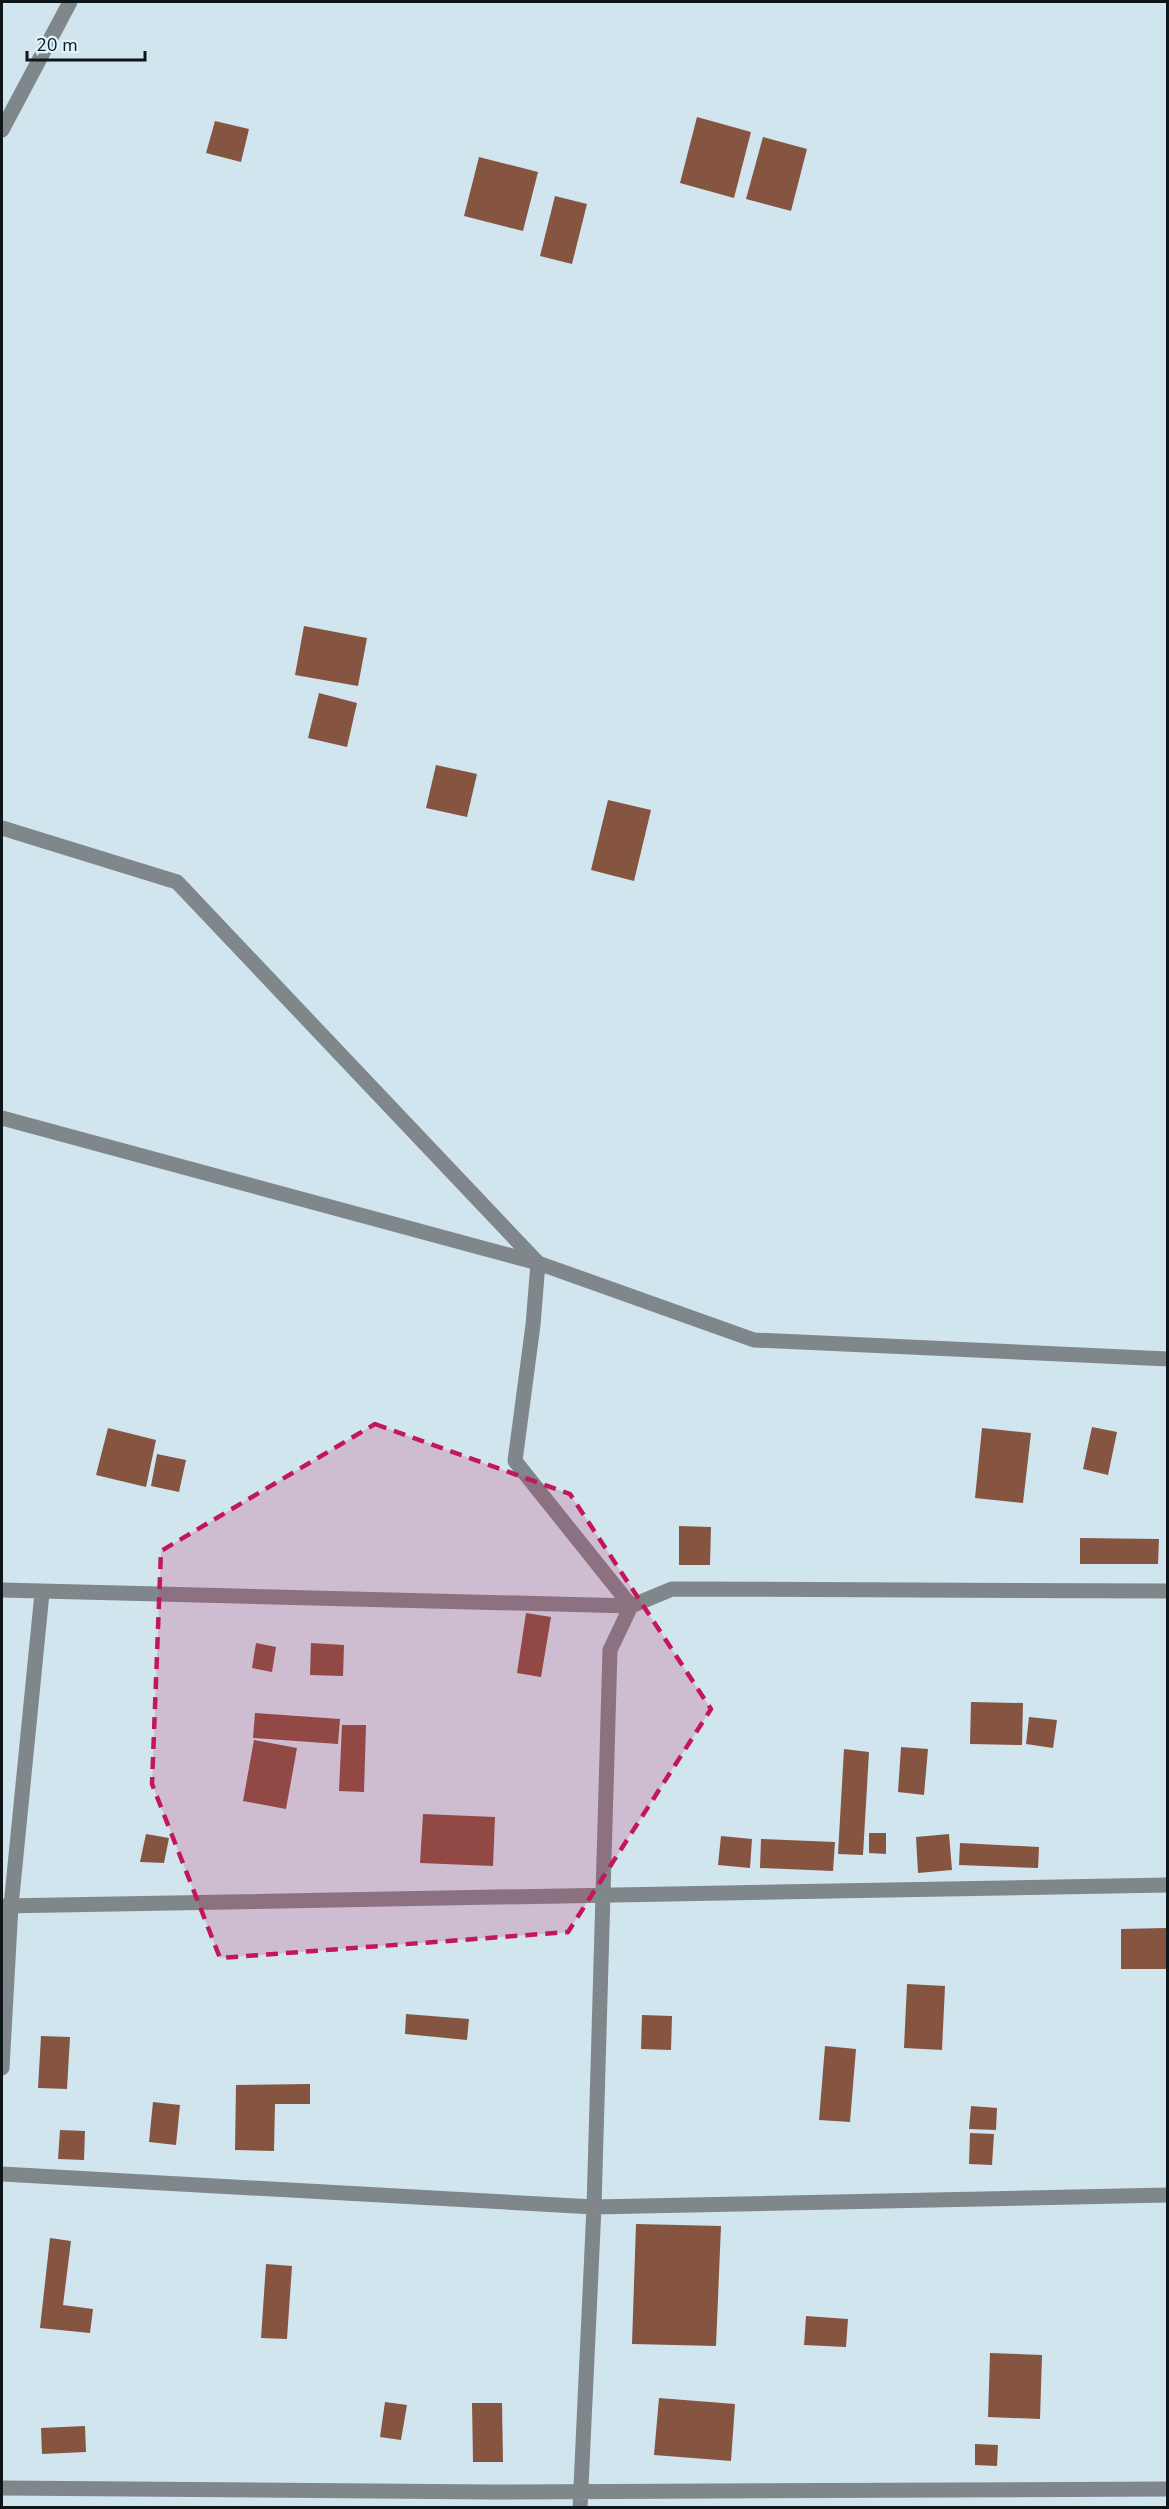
<svg xmlns="http://www.w3.org/2000/svg" width="1169" height="2509" viewBox="0 0 1169 2509" font-family="'Nunito Sans',sans-serif">
<rect width="100%" height="100%" fill="#d1e5ef"/>
<path fill="#865542" d="M 697,117 L 751,132 L 734,198 L 680,183 Z
M 215,121 L 249,129 L 241,162 L 206,153 Z
M 763,137 L 807,149 L 791,211 L 746,199 Z
M 479,157 L 538,172 L 523,231 L 464,216 Z
M 555,196 L 587,204 L 572,264 L 540,256 Z
M 304,626 L 367,638 L 358,686 L 295,675 Z
M 319,693 L 357,703 L 347,747 L 308,738 Z
M 436,765 L 477,774 L 467,817 L 426,808 Z
M 608,800 L 651,810 L 634,881 L 591,870 Z
M 1092,1427 L 1117,1432 L 1108,1475 L 1083,1469 Z
M 108,1428 L 156,1440 L 146,1487 L 96,1475 Z
M 982,1428 L 1031,1433 L 1023,1503 L 975,1498 Z
M 157,1454 L 186,1460 L 179,1492 L 151,1486 Z
M 679,1526 L 711,1527 L 710,1565 L 679,1565 Z
M 1080,1538 L 1159,1539 L 1158,1564 L 1080,1564 Z
M 526,1613 L 551,1617 L 541,1677 L 517,1673 Z
M 256,1643 L 276,1647 L 272,1672 L 252,1668 Z
M 311,1643 L 344,1645 L 343,1676 L 310,1675 Z
M 971,1702 L 1023,1703 L 1022,1745 L 970,1744 Z
M 255,1713 L 340,1719 L 338,1744 L 253,1738 Z
M 1029,1717 L 1057,1720 L 1053,1748 L 1026,1744 Z
M 342,1725 L 366,1725 L 364,1792 L 339,1791 Z
M 254,1740 L 297,1748 L 286,1809 L 243,1801 Z
M 901,1747 L 928,1749 L 924,1795 L 898,1792 Z
M 844,1749 L 869,1752 L 863,1855 L 838,1854 Z
M 423,1814 L 495,1817 L 493,1866 L 420,1863 Z
M 869,1833 L 886,1833 L 886,1854 L 869,1853 Z
M 146,1834 L 169,1838 L 164,1863 L 140,1862 Z
M 949,1834 L 952,1870 L 918,1873 L 916,1837 Z
M 721,1836 L 752,1839 L 750,1868 L 718,1865 Z
M 761,1839 L 835,1842 L 833,1871 L 760,1868 Z
M 960,1843 L 1039,1847 L 1038,1868 L 959,1865 Z
M 1166,1928 L 1166,1969 L 1121,1969 L 1121,1929 Z
M 907,1984 L 945,1986 L 942,2050 L 904,2048 Z
M 406,2014 L 469,2019 L 467,2040 L 405,2034 Z
M 642,2015 L 672,2016 L 671,2050 L 641,2049 Z
M 41,2036 L 70,2037 L 67,2089 L 38,2088 Z
M 825,2046 L 856,2049 L 850,2122 L 819,2120 Z
M 310,2084 L 310,2104 L 275,2104 L 274,2151 L 235,2150 L 236,2085 Z
M 153,2102 L 180,2105 L 176,2145 L 149,2142 Z
M 971,2106 L 997,2108 L 996,2130 L 969,2129 Z
M 60,2130 L 85,2131 L 84,2160 L 58,2159 Z
M 970,2133 L 994,2134 L 992,2165 L 969,2164 Z
M 636,2224 L 721,2226 L 716,2346 L 632,2344 Z
M 50,2238 L 71,2241 L 63,2305 L 93,2309 L 90,2333 L 40,2328 Z
M 266,2264 L 292,2266 L 287,2339 L 261,2338 Z
M 806,2316 L 848,2319 L 846,2347 L 804,2345 Z
M 990,2353 L 1042,2355 L 1040,2419 L 988,2417 Z
M 659,2398 L 735,2404 L 731,2461 L 654,2455 Z
M 385,2402 L 407,2405 L 401,2440 L 380,2437 Z
M 472,2403 L 502,2403 L 503,2462 L 473,2462 Z
M 85,2426 L 86,2452 L 42,2454 L 41,2428 Z
M 975,2444 L 998,2445 L 997,2466 L 975,2465 Z"/>
<g fill="none" stroke-linecap="round" stroke-linejoin="round">
<path stroke="#7f878b" stroke-width="15" d="M 2,130 L 70,2
M 2,828 L 177,882 L 538,1263 L 533,1325 L 515,1461 L 631,1606
M 2,1118 L 538,1263 L 754,1340 L 1168,1359
M 2,1590 L 631,1606
M 2,1906 L 1168,1885
M 2,2068 L 11,1906 L 42,1593
M 2,2174 L 594,2207 L 1168,2195
M 2,2488 L 493,2492 L 1168,2489
M 580,2508 L 594,2207 L 610,1650 L 631,1606 L 672,1589 L 1168,1591"/>
</g>
<path fill="#c2185b" fill-opacity="0.2" stroke="#c2185b" stroke-width="4.5" stroke-dasharray="12 8" stroke-linejoin="round" d="M 375,1424 L 570,1494 L 711,1709 L 568,1932 L 220,1958 L 152,1784 L 161,1551 Z"/>
<rect width="1169" height="2509" fill="none" stroke="#0f1619" stroke-width="6"/>
<path d="M27 51v9h118v-9" fill="none" stroke="#0f1619" stroke-width="3"/>
<text x="36" y="51" font-size="18" fill="#0f1619" stroke="#def3fd" stroke-width="4.5" paint-order="stroke">20 m</text>
</svg>
